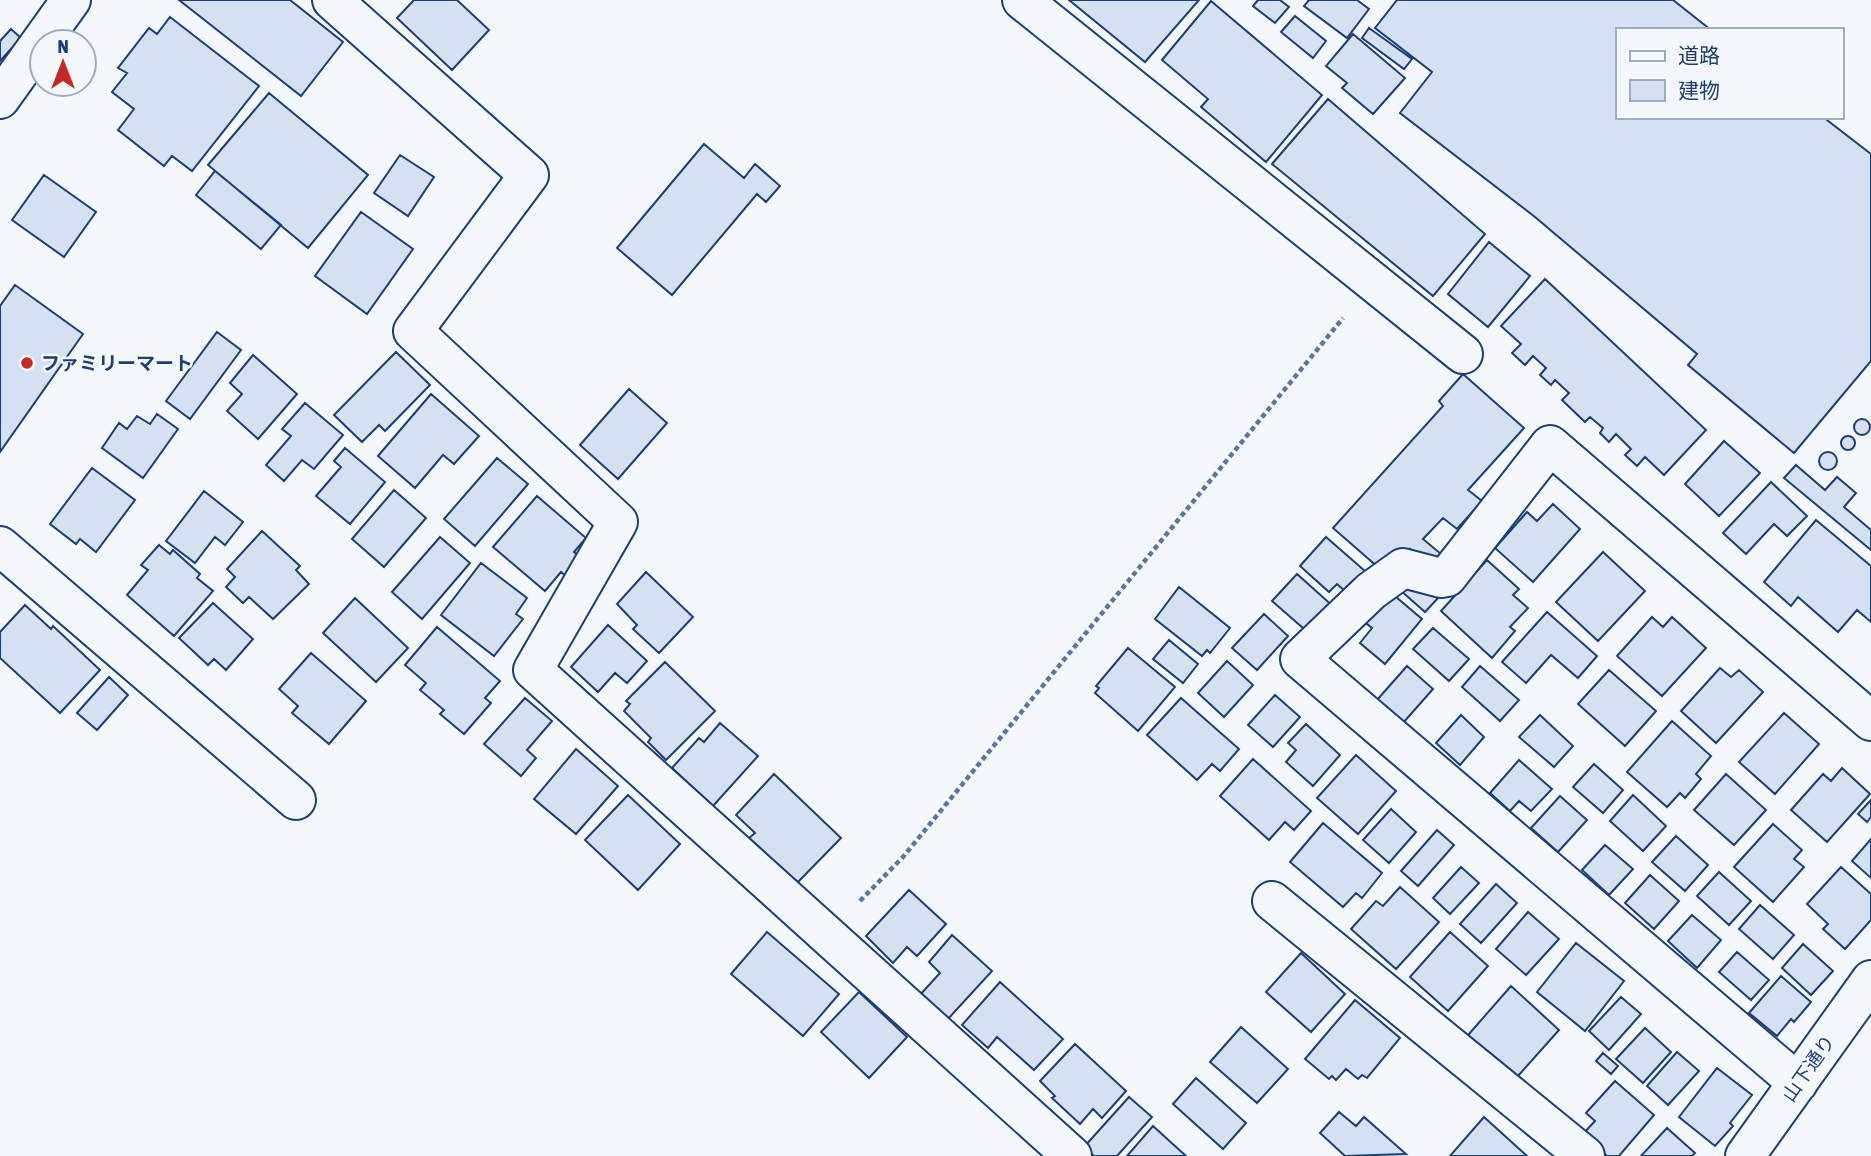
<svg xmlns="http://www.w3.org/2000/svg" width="1871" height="1156" viewBox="0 0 1871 1156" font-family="'Asap Condensed','Noto Sans JP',sans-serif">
<rect width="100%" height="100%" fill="#f4f7fb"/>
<path fill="#d5e0f0" stroke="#1d3f73" stroke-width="2" d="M 179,0 L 290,0 L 343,42 L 301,96 Z
M 414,0 L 457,0 L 489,30 L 452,70 L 397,18 Z
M 1069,0 L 1199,0 L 1145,62 Z
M 1258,0 L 1280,0 L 1289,7 L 1275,23 L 1253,6 Z
M 1309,0 L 1357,0 L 1369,9 L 1347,38 L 1304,6 Z
M 1397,0 L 1673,0 L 1711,30 L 1617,30 L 1617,117 L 1823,117 L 1871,154 L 1871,361 L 1794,453 L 1688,365 L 1697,354 L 1535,217 L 1400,113 L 1432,72 L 1375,28 Z
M 1211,1 L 1322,95 L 1266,162 L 1201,107 L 1208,99 L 1162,60 Z
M 1295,16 L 1326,41 L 1313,58 L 1281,32 Z
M 170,17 L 259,86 L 192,171 L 172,156 L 164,166 L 118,130 L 134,109 L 112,92 L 127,73 L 118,68 L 149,28 L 157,34 Z
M 1369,28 L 1412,59 L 1404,69 L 1362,38 Z
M 11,29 L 21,38 L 0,61 L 0,41 Z
M 1353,34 L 1405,78 L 1373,114 L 1342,88 L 1347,83 L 1326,66 Z
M 269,93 L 368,175 L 308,248 L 208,165 Z
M 1328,99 L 1485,234 L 1433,296 L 1272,164 Z
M 704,144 L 744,178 L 755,164 L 780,186 L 766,202 L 757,194 L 672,295 L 617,248 Z
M 400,155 L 434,177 L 408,216 L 374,193 Z
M 215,171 L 281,225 L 261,249 L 196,195 Z
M 44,175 L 96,212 L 64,257 L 12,220 Z
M 361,212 L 413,249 L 367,314 L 315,276 Z
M 1489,242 L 1530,276 L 1488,327 L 1448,294 Z
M 1545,279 L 1706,430 L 1664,475 L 1645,457 L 1637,466 L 1625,455 L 1631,449 L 1616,434 L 1609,442 L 1600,433 L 1603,428 L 1590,417 L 1585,422 L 1562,400 L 1569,393 L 1555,380 L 1551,385 L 1540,375 L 1546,368 L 1533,356 L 1525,365 L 1512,353 L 1521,344 L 1501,326 Z
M 15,285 L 83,334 L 0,452 L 0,306 Z
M 217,332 L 241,350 L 190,419 L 166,401 Z
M 396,352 L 430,385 L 385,431 L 379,425 L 362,442 L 334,415 Z
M 253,355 L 297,394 L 258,439 L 227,411 L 242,394 L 230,383 Z
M 1463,374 L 1524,428 L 1468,490 L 1482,501 L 1457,529 L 1443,518 L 1423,539 L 1441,554 L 1430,567 L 1410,549 L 1387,575 L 1333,528 L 1443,406 L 1439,401 Z
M 629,389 L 667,423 L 618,479 L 580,445 Z
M 431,394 L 479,436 L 454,464 L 443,455 L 415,488 L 378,456 Z
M 305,403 L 343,435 L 314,469 L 302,460 L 284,481 L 266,465 L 291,436 L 282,429 Z
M 157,414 L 178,429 L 143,478 L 102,448 L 119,423 L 127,429 L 137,416 L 150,424 Z
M1854 427a8 8 0 1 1 16 0a8 8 0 1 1-16 0Z
M1841 443a7 7 0 1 1 14 0a7 7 0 1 1-14 0Z
M 1724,441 L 1760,473 L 1719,516 L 1685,484 Z
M 345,448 L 385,482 L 350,524 L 316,496 L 341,467 L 334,461 Z
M1819 461a9 9 0 1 1 18 0a9 9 0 1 1-18 0Z
M 497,458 L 528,484 L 475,546 L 444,519 Z
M 1796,465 L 1825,490 L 1837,477 L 1856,493 L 1844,507 L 1871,530 L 1871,550 L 1784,478 Z
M 92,468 L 135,500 L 96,552 L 80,539 L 76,544 L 50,524 Z
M 1771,482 L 1807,516 L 1787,536 L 1774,524 L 1746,554 L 1723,533 Z
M 394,490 L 426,518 L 384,567 L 352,539 Z
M 204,491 L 243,522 L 225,545 L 215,537 L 195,563 L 166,541 Z
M 537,496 L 586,538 L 574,552 L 584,561 L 569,579 L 561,572 L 545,591 L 493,547 Z
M 1553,504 L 1580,529 L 1533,582 L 1495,548 L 1527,512 L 1537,521 Z
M 1816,520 L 1871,566 L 1871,622 L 1857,610 L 1838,632 L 1798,597 L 1791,606 L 1764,582 Z
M 262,531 L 300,566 L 296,570 L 309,584 L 273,619 L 249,597 L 243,603 L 226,587 L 235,577 L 227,569 Z
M 440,537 L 470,563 L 422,619 L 392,592 Z
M 1326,537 L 1365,571 L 1346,592 L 1337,584 L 1329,592 L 1300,566 Z
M 159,545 L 170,554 L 173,550 L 200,574 L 197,578 L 213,591 L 174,636 L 127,595 L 148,570 L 141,565 Z
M 1603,552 L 1645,591 L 1598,641 L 1556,602 Z
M 1487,560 L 1519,589 L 1513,595 L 1528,608 L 1510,627 L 1515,631 L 1492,658 L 1441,611 Z
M 481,563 L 527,598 L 516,614 L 523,619 L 494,656 L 441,615 Z
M 646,572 L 693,617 L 659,653 L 633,629 L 637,625 L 617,604 Z
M 1297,574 L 1335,608 L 1311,635 L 1272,601 Z
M 1414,574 L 1439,597 L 1425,612 L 1400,590 Z
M 1383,586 L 1422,619 L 1385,664 L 1360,643 L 1372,628 L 1361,619 Z
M 1179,587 L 1230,628 L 1210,653 L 1207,650 L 1202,656 L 1155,619 Z
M 355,598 L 408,648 L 376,682 L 323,633 Z
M 213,603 L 253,639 L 226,670 L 214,659 L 208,665 L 179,638 Z
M 25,605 L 51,629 L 53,626 L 100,670 L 60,713 L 0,658 L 0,632 Z
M 1547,612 L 1597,656 L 1578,678 L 1551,655 L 1526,683 L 1502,662 Z
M 1264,614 L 1288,636 L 1257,670 L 1232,648 Z
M 1652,617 L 1663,627 L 1672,617 L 1706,648 L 1662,696 L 1617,656 Z
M 608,625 L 647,661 L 627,683 L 615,673 L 598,692 L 571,667 Z
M 437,627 L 500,681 L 485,698 L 491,703 L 464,734 L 440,714 L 444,710 L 420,690 L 426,683 L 405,665 Z
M 1433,628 L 1469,659 L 1449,681 L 1413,649 Z
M 1169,640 L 1198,664 L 1183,683 L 1153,659 Z
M 1128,648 L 1175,687 L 1138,731 L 1095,693 L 1099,688 L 1096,686 Z
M 311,653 L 366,701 L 329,744 L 292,713 L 298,706 L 279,689 Z
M 1227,661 L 1253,685 L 1224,717 L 1198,693 Z
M 665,662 L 715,711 L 666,760 L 648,742 L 651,738 L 624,711 L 630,704 L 626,701 Z
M 1407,666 L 1433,689 L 1403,723 L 1377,700 Z
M 1480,666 L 1519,700 L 1500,721 L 1462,687 Z
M 1720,668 L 1731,677 L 1739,670 L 1763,692 L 1716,743 L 1681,711 Z
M 1609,670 L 1656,711 L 1625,746 L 1578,704 Z
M 109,677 L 128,695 L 97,730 L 77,713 Z
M 1275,695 L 1300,717 L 1273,747 L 1248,725 Z
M 525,698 L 552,721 L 527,750 L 536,758 L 521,776 L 484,744 Z
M 1181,698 L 1239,749 L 1220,771 L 1212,764 L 1197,780 L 1147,735 Z
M 1784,713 L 1819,744 L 1775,794 L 1739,762 Z
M 1461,715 L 1484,737 L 1460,765 L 1436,743 Z
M 1540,715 L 1573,746 L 1554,767 L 1519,737 Z
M 1672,721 L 1711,756 L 1696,774 L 1701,779 L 1685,798 L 1680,793 L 1667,807 L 1627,772 Z
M 720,723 L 758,756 L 713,806 L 672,768 L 699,738 L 704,742 Z
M 1306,724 L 1340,755 L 1313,786 L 1286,762 L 1296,750 L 1288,743 Z
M 576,749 L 618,786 L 576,834 L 534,799 Z
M 1356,755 L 1396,791 L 1358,834 L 1317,798 Z
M 1253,759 L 1311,811 L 1294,830 L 1285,822 L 1269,840 L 1220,796 Z
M 1519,760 L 1552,789 L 1531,811 L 1519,801 L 1510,811 L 1490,793 Z
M 1594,764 L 1623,790 L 1603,813 L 1573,787 Z
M 1842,768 L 1870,794 L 1827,842 L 1791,810 L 1823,774 L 1831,781 Z
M 774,774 L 841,838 L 797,883 L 749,838 L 755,833 L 736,815 Z
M 1726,774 L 1766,810 L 1734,845 L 1694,810 Z
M 628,795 L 680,844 L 638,890 L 585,840 Z
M 1633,795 L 1666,826 L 1643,851 L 1610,821 Z
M 1560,796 L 1587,820 L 1558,852 L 1531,828 Z
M 1871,800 L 1871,817 L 1867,822 L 1858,814 Z
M 1391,809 L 1416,832 L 1389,863 L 1363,840 Z
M 1323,823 L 1382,873 L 1362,898 L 1356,893 L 1343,907 L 1290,862 Z
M 1773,824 L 1802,850 L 1794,859 L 1804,867 L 1773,902 L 1734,867 Z
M 1437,830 L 1454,845 L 1418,886 L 1401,871 Z
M 1676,836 L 1708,865 L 1685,891 L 1652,862 Z
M 1871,839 L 1871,878 L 1852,861 Z
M 1605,845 L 1633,869 L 1609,895 L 1582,870 Z
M 1461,867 L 1479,883 L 1450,914 L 1433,898 Z
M 1841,867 L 1871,894 L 1871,920 L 1845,949 L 1823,929 L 1828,924 L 1807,904 Z
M 1719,872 L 1751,901 L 1729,925 L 1697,896 Z
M 1650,875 L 1679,901 L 1654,929 L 1625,903 Z
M 1496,884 L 1517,903 L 1481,943 L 1460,924 Z
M 1400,887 L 1439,922 L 1396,969 L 1351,929 L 1376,901 L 1383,906 Z
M 909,890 L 946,924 L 917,956 L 907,947 L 893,963 L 866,936 Z
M 1760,905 L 1794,935 L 1773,959 L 1739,929 Z
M 1528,912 L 1559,939 L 1526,975 L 1496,949 Z
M 1692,915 L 1721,940 L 1697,968 L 1668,941 Z
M 767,932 L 839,994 L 803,1036 L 731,974 Z
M 1450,932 L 1488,966 L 1448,1011 L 1410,977 Z
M 952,935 L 992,971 L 947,1020 L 919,996 L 940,973 L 929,962 Z
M 1576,943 L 1624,981 L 1585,1031 L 1537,992 Z
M 1803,944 L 1833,971 L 1811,995 L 1782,968 Z
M 1737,952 L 1769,980 L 1751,1000 L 1719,972 Z
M 1301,953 L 1345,994 L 1311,1032 L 1266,992 Z
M 1781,976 L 1811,1002 L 1794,1022 L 1791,1019 L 1777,1036 L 1749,1013 Z
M 1000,982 L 1063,1039 L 1034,1070 L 997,1037 L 988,1048 L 962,1025 Z
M 1511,986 L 1559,1030 L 1517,1077 L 1498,1060 L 1492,1067 L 1462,1042 Z
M 859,992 L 907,1037 L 869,1078 L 821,1032 Z
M 1621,997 L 1641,1014 L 1609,1050 L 1589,1031 Z
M 1355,1000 L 1400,1038 L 1367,1078 L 1362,1075 L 1358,1079 L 1346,1069 L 1336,1080 L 1332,1076 L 1329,1079 L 1305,1059 Z
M 1241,1027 L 1288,1069 L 1257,1103 L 1210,1062 Z
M 1645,1028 L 1671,1052 L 1643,1083 L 1616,1059 Z
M 1075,1044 L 1126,1091 L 1102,1118 L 1093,1109 L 1080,1124 L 1052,1098 L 1055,1096 L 1040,1081 Z
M 1677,1052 L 1699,1071 L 1668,1105 L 1647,1086 Z
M 1603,1053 L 1618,1066 L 1611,1074 L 1596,1061 Z
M 1717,1068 L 1752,1095 L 1730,1123 L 1733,1126 L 1715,1146 L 1679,1117 Z
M 1196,1078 L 1246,1123 L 1223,1149 L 1173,1104 Z
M 1615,1081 L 1654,1115 L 1619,1156 L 1607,1156 L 1582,1135 L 1595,1121 L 1586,1113 Z
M 1129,1097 L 1152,1117 L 1117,1156 L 1094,1156 L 1084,1147 Z
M 1339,1112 L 1356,1126 L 1364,1117 L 1406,1154 L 1345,1156 L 1320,1133 Z
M 1484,1117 L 1527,1156 L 1450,1156 Z
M 1153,1126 L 1186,1156 L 1127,1156 Z
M 1667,1128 L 1695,1153 L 1692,1156 L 1641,1156 Z"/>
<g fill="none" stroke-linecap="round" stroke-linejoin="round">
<g stroke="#1d3f73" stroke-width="42">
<path id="minor" d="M 332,0 L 529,175 L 413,331 L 618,522 L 533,670 L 1072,1156
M 1022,0 L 1463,354
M 0,546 L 296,800
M 1272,901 L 1585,1156
M 1798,1083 L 1300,659 L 1371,591 L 1403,568 L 1441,578 L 1447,577 L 1550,445 L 1871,721
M 1745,1156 L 1871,980"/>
</g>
<g stroke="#1d3f73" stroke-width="42">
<path id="major" d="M 0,99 L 71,0"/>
</g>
<path stroke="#5e769c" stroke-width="4.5" stroke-dasharray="5 3.5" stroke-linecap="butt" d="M 860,901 L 903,857 L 1343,318"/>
<use href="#minor" stroke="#f4f7fb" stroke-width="38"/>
<use href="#major" stroke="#f4f7fb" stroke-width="38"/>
</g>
<circle fill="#c62828" stroke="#f4f7fb" stroke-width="2.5" cx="27" cy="363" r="7"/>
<g text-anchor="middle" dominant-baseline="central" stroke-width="5" stroke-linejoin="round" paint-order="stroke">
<g font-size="19" font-weight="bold" fill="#1d3f73" stroke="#f4f7fb" text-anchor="start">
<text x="41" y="363">ファミリーマート</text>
</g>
<g font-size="19" fill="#1d3f73" stroke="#f4f7fb">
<text transform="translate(1808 1068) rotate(-55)">山下通り</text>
</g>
</g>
<rect x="1616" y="28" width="228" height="91" fill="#f4f7fb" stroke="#9eadc5" stroke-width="2"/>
<rect x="1630" y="51" width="35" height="10" fill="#f4f7fb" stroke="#9eadc5" stroke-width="2"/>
<text x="1678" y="63" font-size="21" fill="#1d3f73">道路</text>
<rect x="1630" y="80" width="35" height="21" fill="#d5e0f0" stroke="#9eadc5" stroke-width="2"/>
<text x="1678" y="98" font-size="21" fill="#1d3f73">建物</text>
<g transform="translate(63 63)"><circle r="33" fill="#f4f7fb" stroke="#9eadc5" stroke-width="2"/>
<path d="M0-5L12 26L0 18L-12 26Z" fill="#c62828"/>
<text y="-10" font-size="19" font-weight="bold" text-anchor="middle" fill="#1d3f73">N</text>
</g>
</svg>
